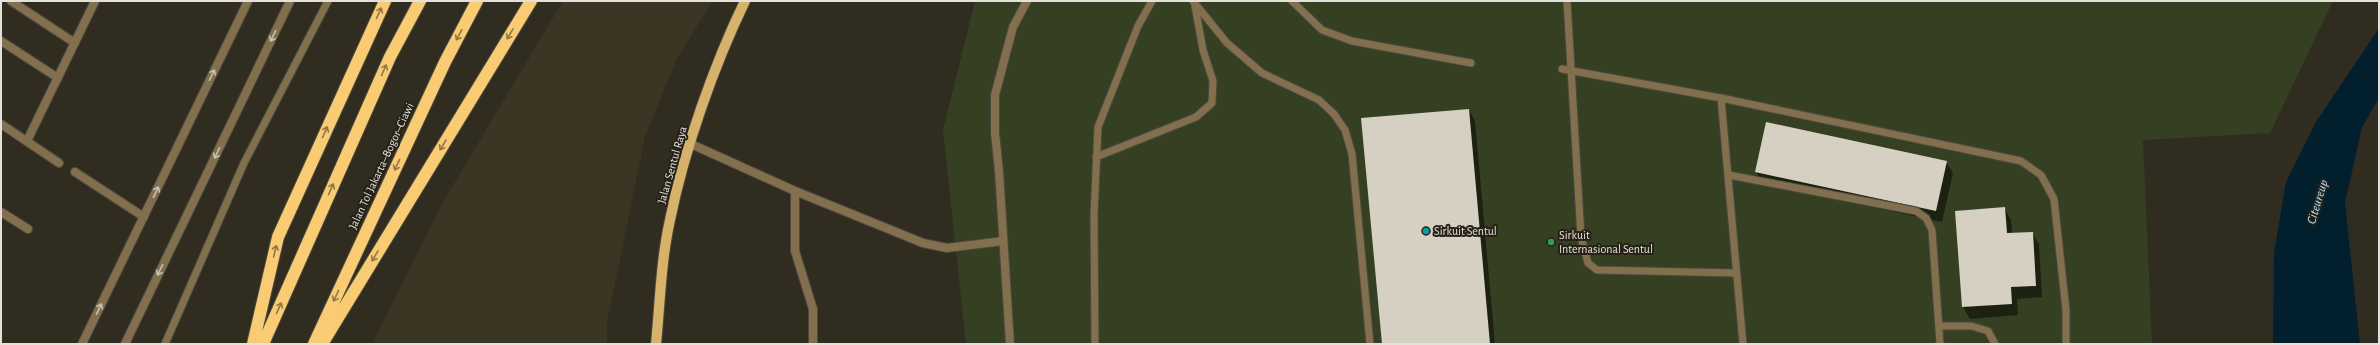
<svg xmlns="http://www.w3.org/2000/svg" width="2380" height="345" viewBox="0 0 2380 345" font-family="'Alegreya Sans',sans-serif">
<rect width="100%" height="100%" fill="#312c20"/>
<path fill="#3b3523" d="M 563,1 L 713,1 L 677,58 L 645,137 L 607,323 L 607,344 L 372,344 L 443,202 Z"/>
<path fill="#353f22" d="M 975,1 L 2333,1 L 2270,133 L 2143,140 L 2152,344 L 966,344 L 943,130 Z"/>
<path fill="#021f2e" d="M 2379,28 L 2379,98 L 2362,127 L 2345,203 L 2360,344 L 2273,344 L 2274,253 L 2286,182 L 2316,122 Z"/>
<path fill="#0007" d="M 1469,110 L 1475,121 L 1495,344 L 1383,344 Z
M 1946,162 L 1953,173 L 1942,222 L 1763,184 L 1756,172 Z
M 2004,208 L 2011,220 L 2012,234 L 2032,233 L 2039,244 L 2042,297 L 2017,299 L 2018,315 L 1970,319 L 1963,307 L 1957,212 Z"/>
<path fill="#d5d0c1" d="M 1469,109 L 1490,344 L 1382,344 L 1361,118 Z
M 1766,122 L 1947,161 L 1936,211 L 1755,172 Z
M 2005,207 L 2007,233 L 2033,232 L 2036,286 L 2011,287 L 2012,304 L 1962,307 L 1955,211 Z"/>
<g fill="none" stroke-linecap="round" stroke-linejoin="round">
<g stroke="#4e493e" stroke-width="9">
<path id="service" d="M 1193,1 L 1227,43 L 1262,73 L 1319,100 L 1334,114 L 1345,130 L 1352,154 L 1370,344
M 1292,1 L 1322,30 L 1352,41 L 1471,63
M 1567,1 L 1581,237 L 1588,263 L 1597,270 L 1736,273
M 1562,69 L 1721,98 L 2021,161 L 2041,175 L 2054,199 L 2066,310 L 2066,344
M 1721,98 L 1743,344
M 1096,157 L 1196,117 L 1212,103 L 1213,81 L 1203,50 L 1195,6
M 1729,175 L 1916,211 L 1926,218 L 1932,230 L 1940,344
M 1939,326 L 1971,326 L 1988,331 L 1995,344
M 165,344 L 244,163 L 328,1
M 1095,344 L 1094,215 L 1098,127 L 1138,26 L 1152,1"/>
</g>
<g stroke="#4e493e" stroke-width="10">
<path id="minor" d="M 11,1 L 75,43
M 1,41 L 58,78
M 1,124 L 59,163
M 27,141 L 95,1
M 691,144 L 795,191 L 923,243 L 947,248 L 1003,241
M 75,172 L 144,217
M 795,191 L 795,251 L 813,309 L 813,344
M 1,212 L 28,229
M 82,344 L 248,1
M 125,344 L 290,1
M 1010,344 L 999,171 L 995,133 L 995,95 L 1013,27 L 1027,1"/>
</g>
<g stroke="#4e493e" stroke-width="12">
<path id="primary" d="M 656,344 C 660,303 661,260 670,220 C 684,150 714,65 745,1"/>
</g>
<g stroke="#4e493e" stroke-width="14">
<path id="motorway" d="M 253,344 L 278,237 L 385,1
M 263,344 L 390,57 L 420,1
M 314,344 L 445,62 L 477,1
M 322,344 L 531,1"/>
</g>
<use href="#service" stroke="#826f4e" stroke-width="7"/>
<use href="#minor" stroke="#826f4e" stroke-width="8"/>
<use href="#primary" stroke="#d7b26a" stroke-width="10"/>
<use href="#motorway" stroke="#f9cc74" stroke-width="12"/>
</g>
<defs><path id="oneway-shaft" d="M-6 0H5M1.5-3L5.5 0L1.5 3" fill="none" stroke-width="1.6" stroke-linecap="round" stroke-linejoin="round"/></defs>
<g stroke="#907746">
<use href="#oneway-shaft" transform="translate(379 13) rotate(-65)"/>
<use href="#oneway-shaft" transform="translate(510 34) rotate(121)"/>
<use href="#oneway-shaft" transform="translate(459 35) rotate(118)"/>
<use href="#oneway-shaft" transform="translate(384 70) rotate(-66)"/>
<use href="#oneway-shaft" transform="translate(325 132) rotate(-66)"/>
<use href="#oneway-shaft" transform="translate(443 145) rotate(121)"/>
<use href="#oneway-shaft" transform="translate(397 165) rotate(115)"/>
<use href="#oneway-shaft" transform="translate(331 189) rotate(-66)"/>
<use href="#oneway-shaft" transform="translate(275 251) rotate(-77)"/>
<use href="#oneway-shaft" transform="translate(375 256) rotate(121)"/>
<use href="#oneway-shaft" transform="translate(336 296) rotate(115)"/>
<use href="#oneway-shaft" transform="translate(279 308) rotate(-66)"/>
</g>
<g stroke="#c7bfb0">
<use href="#oneway-shaft" transform="translate(273 36) rotate(116)"/>
<use href="#oneway-shaft" transform="translate(212 75) rotate(-64)"/>
<use href="#oneway-shaft" transform="translate(217 153) rotate(116)"/>
<use href="#oneway-shaft" transform="translate(156 192) rotate(-64)"/>
<use href="#oneway-shaft" transform="translate(160 270) rotate(116)"/>
<use href="#oneway-shaft" transform="translate(99 309) rotate(-64)"/>
</g>
<circle fill="#0f9aa8" stroke="#272217" stroke-width="1.5" cx="1426" cy="231" r="4"/>
<circle fill="#2e9e5b" stroke="#272217" stroke-width="1.5" cx="1551" cy="242" r="4"/>
<g text-anchor="middle" dominant-baseline="central" stroke-width="4" stroke-linejoin="round" paint-order="stroke">
<g font-size="12" fill="#e4e1da" stroke="#272217">
<text transform="translate(672 165) rotate(-74)">Jalan Sentul Raya</text>
<text transform="translate(381 166) rotate(-65)">Jalan Tol Jakarta–Bogor–Ciawi</text>
</g>
<g font-size="12" fill="#e4e1da" stroke="#272217" text-anchor="start">
<text x="1434" y="231">Sirkuit Sentul</text>
<text x="1559" y="235">Sirkuit<tspan x="1559" dy="14">Internasional Sentul</tspan></text>
</g>
<g font-size="13" font-style="italic" fill="#a9ddfd" stroke="#272217">
<text transform="translate(2318 202) rotate(-73)">Citeureup</text>
</g>
</g>
<rect width="2380" height="345" fill="none" stroke="#e4e1da" stroke-width="4"/>
</svg>
